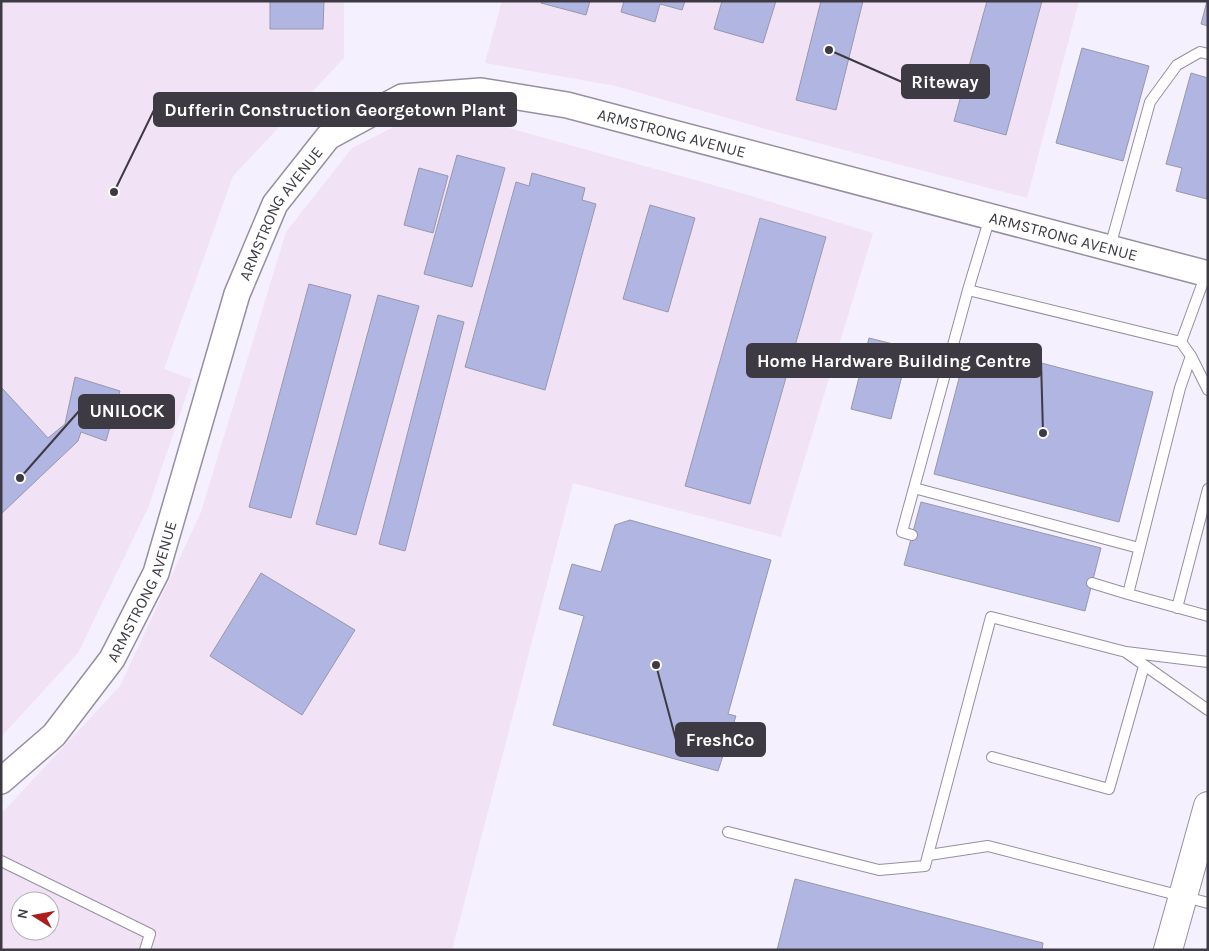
<svg xmlns="http://www.w3.org/2000/svg" width="1209" height="951" viewBox="0 0 1209 951" font-family="Karla,sans-serif">
<rect width="100%" height="100%" fill="#f4f0fd"/>
<path fill="#f2e2f5" fill-rule="evenodd" d="M 1,1 L 344,1 L 344,58 L 233,176 L 164,369 L 192,379 L 148,508 L 78,653 L 1,737 Z
M 502,1 L 1079,1 L 1027,198 L 769,130 L 616,86 L 485,63 Z
M 434,107 L 738,192 L 873,233 L 781,537 L 573,483 L 452,950 L 1,950 L 1,814 L 120,686 L 201,512 L 286,232 L 352,148 ZM 20,901 L 50,901 L 50,931 L 20,931 Z"/>
<path fill="#b1b5e1" stroke="#9698ac" d="M 270,1 L 324,1 L 323,29 L 270,29 Z
M 541,1 L 590,1 L 586,15 L 541,3 Z
M 624,1 L 685,1 L 682,10 L 660,4 L 655,22 L 621,12 Z
M 722,1 L 776,1 L 763,43 L 714,29 Z
M 821,1 L 863,1 L 836,110 L 796,100 Z
M 987,1 L 1042,1 L 1006,135 L 954,121 Z
M 1207,1 L 1208,1 L 1208,26 L 1201,24 Z
M 1082,48 L 1149,66 L 1123,161 L 1056,143 Z
M 1191,73 L 1208,78 L 1207,199 L 1176,191 L 1182,168 L 1166,164 Z
M 457,155 L 505,168 L 472,287 L 424,274 Z
M 419,168 L 448,176 L 433,233 L 404,225 Z
M 532,173 L 585,188 L 582,200 L 596,204 L 545,390 L 465,367 L 516,182 L 529,186 Z
M 650,205 L 695,218 L 668,312 L 623,299 Z
M 760,218 L 826,237 L 750,504 L 685,486 Z
M 309,284 L 351,295 L 291,518 L 249,507 Z
M 378,295 L 419,306 L 356,535 L 316,524 Z
M 438,315 L 464,322 L 405,551 L 379,544 Z
M 869,338 L 909,348 L 891,419 L 851,409 Z
M 968,344 L 1153,392 L 1119,522 L 934,474 Z
M 75,377 L 120,391 L 106,441 L 81,432 L 78,441 L 1,514 L 1,387 L 48,438 L 65,424 Z
M 921,502 L 1101,548 L 1085,611 L 904,565 Z
M 630,520 L 771,560 L 728,714 L 736,716 L 718,771 L 553,725 L 584,616 L 559,609 L 572,564 L 601,572 L 615,525 Z
M 261,573 L 355,630 L 302,715 L 210,656 Z
M 795,879 L 1043,943 L 1042,950 L 777,950 Z"/>
<g fill="none" stroke-linecap="round" stroke-linejoin="round">
<g stroke="#968fa2" stroke-width="12">
<path id="service" d="M 990,217 L 968,290 L 1181,342 L 1191,356 L 1208,390
M 1110,247 L 1150,102 L 1177,65 L 1200,52 L 1208,54
M 1181,342 L 1206,274
M 1191,356 L 1180,388 L 1128,594 L 1208,616
M 914,488 L 1139,548
M 912,535 L 902,532 L 968,290
M 1092,583 L 1128,594
M 1177,608 L 1208,489
M 1127,653 L 1208,710
M 992,757 L 1109,789 L 1144,666
M 728,832 L 879,870 L 925,866 L 991,617 L 1126,652 L 1208,662
M 929,855 L 988,846 L 1208,903
M 1,861 L 150,934 L 145,950"/>
</g>
<g stroke="#968fa2" stroke-width="28">
<g id="tertiary">
<path id="s1" d="M 1,781 L 54,735 L 112,659 L 156,573 L 237,294 L 275,204 L 328,137 L 402,97 L 481,91 L 567,105 L 1208,274"/>
</g>
</g>
<g stroke="#968fa2" stroke-width="30">
<path id="primary" d="M 1168,950 L 1208,806"/>
</g>
<use href="#service" stroke="#fff" stroke-width="10"/>
<use href="#tertiary" stroke="#fff" stroke-width="25"/>
<use href="#primary" stroke="#fff" stroke-width="28"/>
</g>
<g text-anchor="middle" dominant-baseline="central" stroke-width="4" stroke-linejoin="round" paint-order="stroke">
<g font-size="16" fill="#3e3a43" stroke="#fff">
<text stroke="none"><textPath href="#s1" startOffset="1095">ARMSTRONG AVENUE</textPath></text>
<text stroke="none"><textPath href="#s1" startOffset="645">ARMSTRONG AVENUE</textPath></text>
<text stroke="none"><textPath href="#s1" startOffset="1500">ARMSTRONG AVENUE</textPath></text>
<text stroke="none"><textPath href="#s1" startOffset="240">ARMSTRONG AVENUE</textPath></text>
</g>
</g>
<path fill="none" stroke="#3e3a43" stroke-width="2" d="M829 50L902 82M114 192L154 110M1043 433L1041 360M20 478L79 411M656 665L676 740"/>
<g fill="#3e3a43" stroke="#fff" stroke-width="2">
<circle cx="829" cy="50" r="5"/>
<circle cx="114" cy="192" r="5"/>
<circle cx="1043" cy="433" r="5"/>
<circle cx="20" cy="478" r="5"/>
<circle cx="656" cy="665" r="5"/>
</g>
<g fill="#3e3a43" stroke="#3e3a43" stroke-width="2">
<rect x="902" y="65" width="87" height="33" rx="5"/>
<rect x="154" y="93" width="362" height="33" rx="5"/>
<rect x="747" y="344" width="294" height="33" rx="5"/>
<rect x="79" y="395" width="95" height="33" rx="5"/>
<rect x="676" y="723" width="89" height="33" rx="5"/>
</g>
<g font-size="18" text-anchor="middle" font-weight="bold" fill="#fff">
<text x="945" y="88">Riteway</text>
<text x="335" y="116">Dufferin Construction Georgetown Plant</text>
<text x="894" y="367">Home Hardware Building Centre</text>
<text x="127" y="417">UNILOCK</text>
<text x="720" y="746">FreshCo</text>
</g>
<rect width="1209" height="951" fill="none" stroke="#3e3a43" stroke-width="5"/>
<g transform="translate(35 916) rotate(281)"><circle r="24" fill="#ffffff" stroke="#b2b0b4"/>
<path d="M0-4L9 19L0 12L-9 19Z" fill="#ae1d1b"/>
<text y="-8" font-size="14" font-weight="bold" text-anchor="middle" fill="#3e3a43">N</text>
</g>
</svg>
